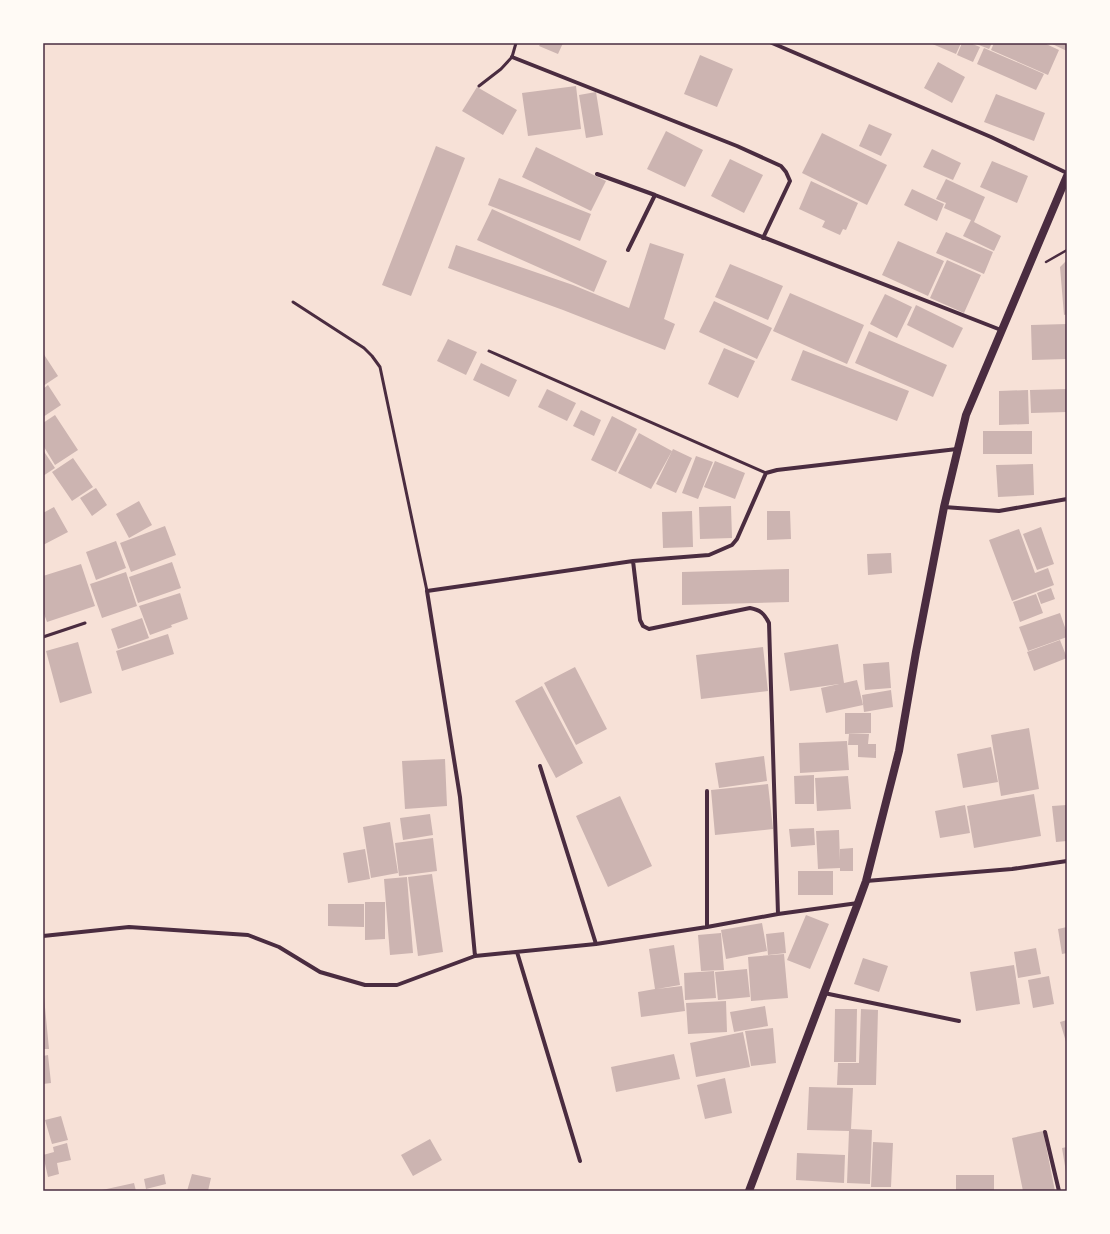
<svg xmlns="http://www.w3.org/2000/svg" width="1110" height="1234" viewBox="0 0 1110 1234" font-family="'Golos Text',sans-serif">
<rect width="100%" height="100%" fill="#f7e1d7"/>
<path fill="#ccb4b1" d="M 541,43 L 563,43 L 558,54 L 539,46 Z
M 930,43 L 961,43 L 956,54 Z
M 962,43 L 970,43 L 980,47 L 973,62 L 957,55 Z
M 974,43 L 992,43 L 989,49 Z
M 994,43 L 1044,43 L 1059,50 L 1048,75 L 991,50 Z
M 1050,43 L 1067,43 L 1067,51 Z
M 984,48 L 1044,74 L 1036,90 L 977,64 Z
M 700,55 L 733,69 L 717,107 L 684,94 Z
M 938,62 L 965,77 L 952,103 L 924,88 Z
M 576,86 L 581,129 L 528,136 L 522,93 Z
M 477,87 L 517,110 L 503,135 L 462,111 Z
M 596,92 L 603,135 L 586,138 L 579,95 Z
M 996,94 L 1045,113 L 1034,141 L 984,122 Z
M 869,124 L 892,134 L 881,156 L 859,146 Z
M 666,131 L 703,150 L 685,187 L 647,169 Z
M 822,133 L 887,165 L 867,205 L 802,173 Z
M 436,146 L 465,158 L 411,296 L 382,285 Z
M 536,147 L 606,181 L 591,211 L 522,177 Z
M 932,149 L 961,163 L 953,180 L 923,167 Z
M 730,159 L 763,175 L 744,213 L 711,196 Z
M 992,161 L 1028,176 L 1017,203 L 980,187 Z
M 499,178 L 591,214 L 580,241 L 488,205 Z
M 946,179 L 985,197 L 974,222 L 1001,236 L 994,251 L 963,236 L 971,220 L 944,208 L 946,203 L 936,199 Z
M 811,181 L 858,203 L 846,230 L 843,229 L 840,235 L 822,227 L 825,221 L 799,209 Z
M 912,189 L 944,204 L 937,221 L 904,205 Z
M 492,209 L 607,261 L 594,292 L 477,240 Z
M 946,232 L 993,252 L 984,274 L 936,253 Z
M 898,241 L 944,261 L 928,296 L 882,275 Z
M 650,243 L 684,254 L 664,319 L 675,324 L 665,350 L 563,310 L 448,268 L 456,245 L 573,285 L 629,308 Z
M 947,260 L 981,275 L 964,313 L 930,298 Z
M 1067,260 L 1067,314 L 1064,315 L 1060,267 Z
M 730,264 L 783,286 L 768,320 L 715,297 Z
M 790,293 L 864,325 L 847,364 L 773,331 Z
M 885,294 L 912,307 L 897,338 L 870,324 Z
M 714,301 L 772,328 L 757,359 L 699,332 Z
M 916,305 L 963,328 L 953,348 L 907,325 Z
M 1067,324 L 1067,359 L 1032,360 L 1031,325 Z
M 869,331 L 947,365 L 933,397 L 855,363 Z
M 448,339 L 477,352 L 466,375 L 437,361 Z
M 724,348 L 755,361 L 738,398 L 708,384 Z
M 803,350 L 909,391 L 897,421 L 791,380 Z
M 43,353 L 58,376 L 43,386 Z
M 481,363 L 517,380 L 509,397 L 473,380 Z
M 48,385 L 61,405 L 43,417 L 43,389 Z
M 547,389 L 576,403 L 567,421 L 538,407 Z
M 1067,389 L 1067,412 L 1031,413 L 1030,390 Z
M 1028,390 L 1029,424 L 999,425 L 999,391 Z
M 581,410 L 601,420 L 594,436 L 573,426 Z
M 55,415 L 78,450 L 55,465 L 44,447 L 43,447 L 43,423 Z
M 612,416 L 637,429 L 616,472 L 591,460 Z
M 983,431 L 1032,431 L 1032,454 L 983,454 Z
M 639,433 L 672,451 L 651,489 L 618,473 Z
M 673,449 L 692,458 L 676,493 L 656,484 Z
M 43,450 L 55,468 L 43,476 Z
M 696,456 L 713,462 L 698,499 L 682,493 Z
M 73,458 L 93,487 L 72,501 L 52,472 Z
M 715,461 L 745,473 L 735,499 L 704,487 Z
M 1033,464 L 1034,495 L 998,497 L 996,465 Z
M 96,488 L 107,505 L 92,516 L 80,498 Z
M 139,501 L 152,525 L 129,538 L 116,514 Z
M 731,506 L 732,538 L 700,539 L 699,507 Z
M 54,507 L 68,532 L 43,545 L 43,513 Z
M 692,511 L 693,547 L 663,548 L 662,512 Z
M 767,511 L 790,511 L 791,539 L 767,540 Z
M 165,526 L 176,555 L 131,572 L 120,543 Z
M 1041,527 L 1054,564 L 1037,570 L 1023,534 Z
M 1019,529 L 1035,573 L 1048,568 L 1054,585 L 1012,601 L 989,540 Z
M 116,541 L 126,568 L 96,580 L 86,552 Z
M 891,553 L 892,573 L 868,575 L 867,554 Z
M 172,562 L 181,588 L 138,603 L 129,577 Z
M 81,564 L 95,606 L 47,622 L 43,611 L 43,576 Z
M 789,569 L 789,602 L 682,605 L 682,572 Z
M 126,572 L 137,606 L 102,618 L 90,584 Z
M 1051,588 L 1055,599 L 1041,604 L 1037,593 Z
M 180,593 L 188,619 L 171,625 L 172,627 L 150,635 L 139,606 Z
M 1036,594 L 1043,613 L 1020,622 L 1013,602 Z
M 1060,613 L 1067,633 L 1067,637 L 1028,651 L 1019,627 Z
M 142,618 L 149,638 L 118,649 L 111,629 Z
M 168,634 L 174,654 L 122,671 L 116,651 Z
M 1060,640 L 1067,658 L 1034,671 L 1027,652 Z
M 78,642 L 92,693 L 60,703 L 46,651 Z
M 838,644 L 844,683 L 857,680 L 863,705 L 826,713 L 821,688 L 839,684 L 790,691 L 784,653 Z
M 763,647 L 768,691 L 701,699 L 696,655 Z
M 889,662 L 891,688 L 865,690 L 863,664 Z
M 575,667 L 607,729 L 576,745 L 544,683 Z
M 542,686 L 583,763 L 556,778 L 515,701 Z
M 891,690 L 893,707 L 864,712 L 862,695 Z
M 845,713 L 871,713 L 871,733 L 845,734 Z
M 1029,728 L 1039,789 L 1001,796 L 991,735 Z
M 849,734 L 869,734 L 868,744 L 876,744 L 876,758 L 858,757 L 858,745 L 848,745 Z
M 847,741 L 849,770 L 800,773 L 799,743 Z
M 991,747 L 998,782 L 963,788 L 957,754 Z
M 764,756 L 767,781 L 719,788 L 715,763 Z
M 445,759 L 447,806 L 405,809 L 402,761 Z
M 814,775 L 814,804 L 795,804 L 794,776 Z
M 848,776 L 851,809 L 817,811 L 815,778 Z
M 768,784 L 773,829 L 715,835 L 711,790 Z
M 1034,794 L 1041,836 L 974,848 L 967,806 Z
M 620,796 L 652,866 L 608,887 L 576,816 Z
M 965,805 L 970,833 L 940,838 L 935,811 Z
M 1067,805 L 1067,841 L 1056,842 L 1052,806 Z
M 430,814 L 433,835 L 403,840 L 400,818 Z
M 390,822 L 398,873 L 371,878 L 363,827 Z
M 814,828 L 815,845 L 791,847 L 789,829 Z
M 839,830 L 840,861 L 840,849 L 853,848 L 853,871 L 840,871 L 840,868 L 818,869 L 816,831 Z
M 433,838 L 437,871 L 399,876 L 395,843 Z
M 365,849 L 370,879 L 348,883 L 343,853 Z
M 798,871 L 833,871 L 833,895 L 798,895 Z
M 432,874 L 443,952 L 418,956 L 408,877 Z
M 407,877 L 413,953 L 390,955 L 384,879 Z
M 365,902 L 385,902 L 385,939 L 365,940 Z
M 328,904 L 364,904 L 364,927 L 328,926 Z
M 806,915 L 829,924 L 810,969 L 787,960 Z
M 762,923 L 767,951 L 726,959 L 721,930 Z
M 1067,927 L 1067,953 L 1062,954 L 1058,929 Z
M 784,932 L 786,953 L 768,955 L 766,934 Z
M 721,933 L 724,970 L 701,971 L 698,935 Z
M 674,945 L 680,985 L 657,989 L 682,986 L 685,1011 L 641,1017 L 638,992 L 655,989 L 649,949 Z
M 1036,948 L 1041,974 L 1018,978 L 1014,952 Z
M 784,954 L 788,998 L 751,1001 L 748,957 Z
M 863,958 L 888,966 L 879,992 L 854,984 Z
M 1014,965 L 1020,1004 L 976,1011 L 970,972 Z
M 747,969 L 750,997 L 718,1000 L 715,972 Z
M 714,971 L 716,998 L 685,1000 L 684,973 Z
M 1049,976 L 1054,1004 L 1033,1008 L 1028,980 Z
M 43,997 L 44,997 L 49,1049 L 43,1049 Z
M 726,1001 L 727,1032 L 688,1034 L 686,1003 Z
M 765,1006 L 768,1026 L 734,1032 L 730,1012 Z
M 835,1009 L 857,1009 L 856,1062 L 834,1062 Z
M 861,1009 L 878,1010 L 876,1085 L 837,1085 L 838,1063 L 859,1063 Z
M 1067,1020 L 1067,1045 L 1060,1022 Z
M 773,1028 L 776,1063 L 751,1066 L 745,1031 Z
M 743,1032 L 750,1067 L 696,1077 L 690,1043 Z
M 674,1054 L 680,1079 L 616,1092 L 611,1067 Z
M 48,1055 L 51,1083 L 43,1084 L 43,1056 Z
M 725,1078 L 732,1113 L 705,1119 L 697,1085 Z
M 809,1087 L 853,1088 L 851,1129 L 872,1130 L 870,1184 L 847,1183 L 849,1131 L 807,1130 Z
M 61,1116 L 68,1140 L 52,1144 L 45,1120 Z
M 1043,1131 L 1055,1191 L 1023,1191 L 1012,1138 Z
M 430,1139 L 442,1160 L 413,1176 L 401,1155 Z
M 873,1142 L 893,1143 L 891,1187 L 871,1187 Z
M 67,1143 L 71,1160 L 57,1163 L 59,1174 L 48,1177 L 43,1155 L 54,1152 L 53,1147 Z
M 1067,1147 L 1067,1172 L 1066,1172 L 1062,1148 Z
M 797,1153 L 845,1155 L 844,1183 L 796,1180 Z
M 164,1174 L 166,1184 L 146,1189 L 144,1179 Z
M 192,1174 L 211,1178 L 208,1191 L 187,1191 Z
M 956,1175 L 994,1175 L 994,1191 L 956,1191 Z
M 134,1183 L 136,1191 L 102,1191 L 102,1190 Z"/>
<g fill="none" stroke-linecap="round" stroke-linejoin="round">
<path stroke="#4a2c40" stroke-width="2.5" d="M 1046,262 L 1067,250"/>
<path stroke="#4a2c40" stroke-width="3" d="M 479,86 L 501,69 L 512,57 L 516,43
M 293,302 L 364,348 L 372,356 L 380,367 L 427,591
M 489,351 L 766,473
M 43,637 L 85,623"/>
<path stroke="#4a2c40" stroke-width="4" d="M 772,43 L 991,137 L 1067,173
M 512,57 L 737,146 L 781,166 L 786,172 L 790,181 L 763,238
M 597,174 L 655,195 L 1001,330
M 628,250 L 655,195
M 944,507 L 999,511 L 1067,499
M 633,561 L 640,620 L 643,626 L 649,629 L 750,608 C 760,610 764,613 769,623 L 778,914
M 540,766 L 596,944
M 707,791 L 707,927
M 866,881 L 1012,869 L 1067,861
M 43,936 L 129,927 L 248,935 L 279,947 L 320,972 L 365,985 L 397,985 L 475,956 L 596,944 L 707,927 L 778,914 L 858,903
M 517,952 L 580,1161
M 475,956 L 460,797 L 427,591 L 633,561 L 709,555 L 732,545 L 737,539 L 766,473 L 777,470 L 957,449
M 824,993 L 959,1021
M 1045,1132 L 1059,1191"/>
<path stroke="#4a2c40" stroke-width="8" d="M 749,1191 L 858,903 L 866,881 L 899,751 L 916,652 L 944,507 L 966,415 L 1067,176"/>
</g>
<rect width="1110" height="1234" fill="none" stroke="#fffaf5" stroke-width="88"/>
<rect x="44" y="44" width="1022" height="1146" fill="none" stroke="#4a2c40" stroke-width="1.5"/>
</svg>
